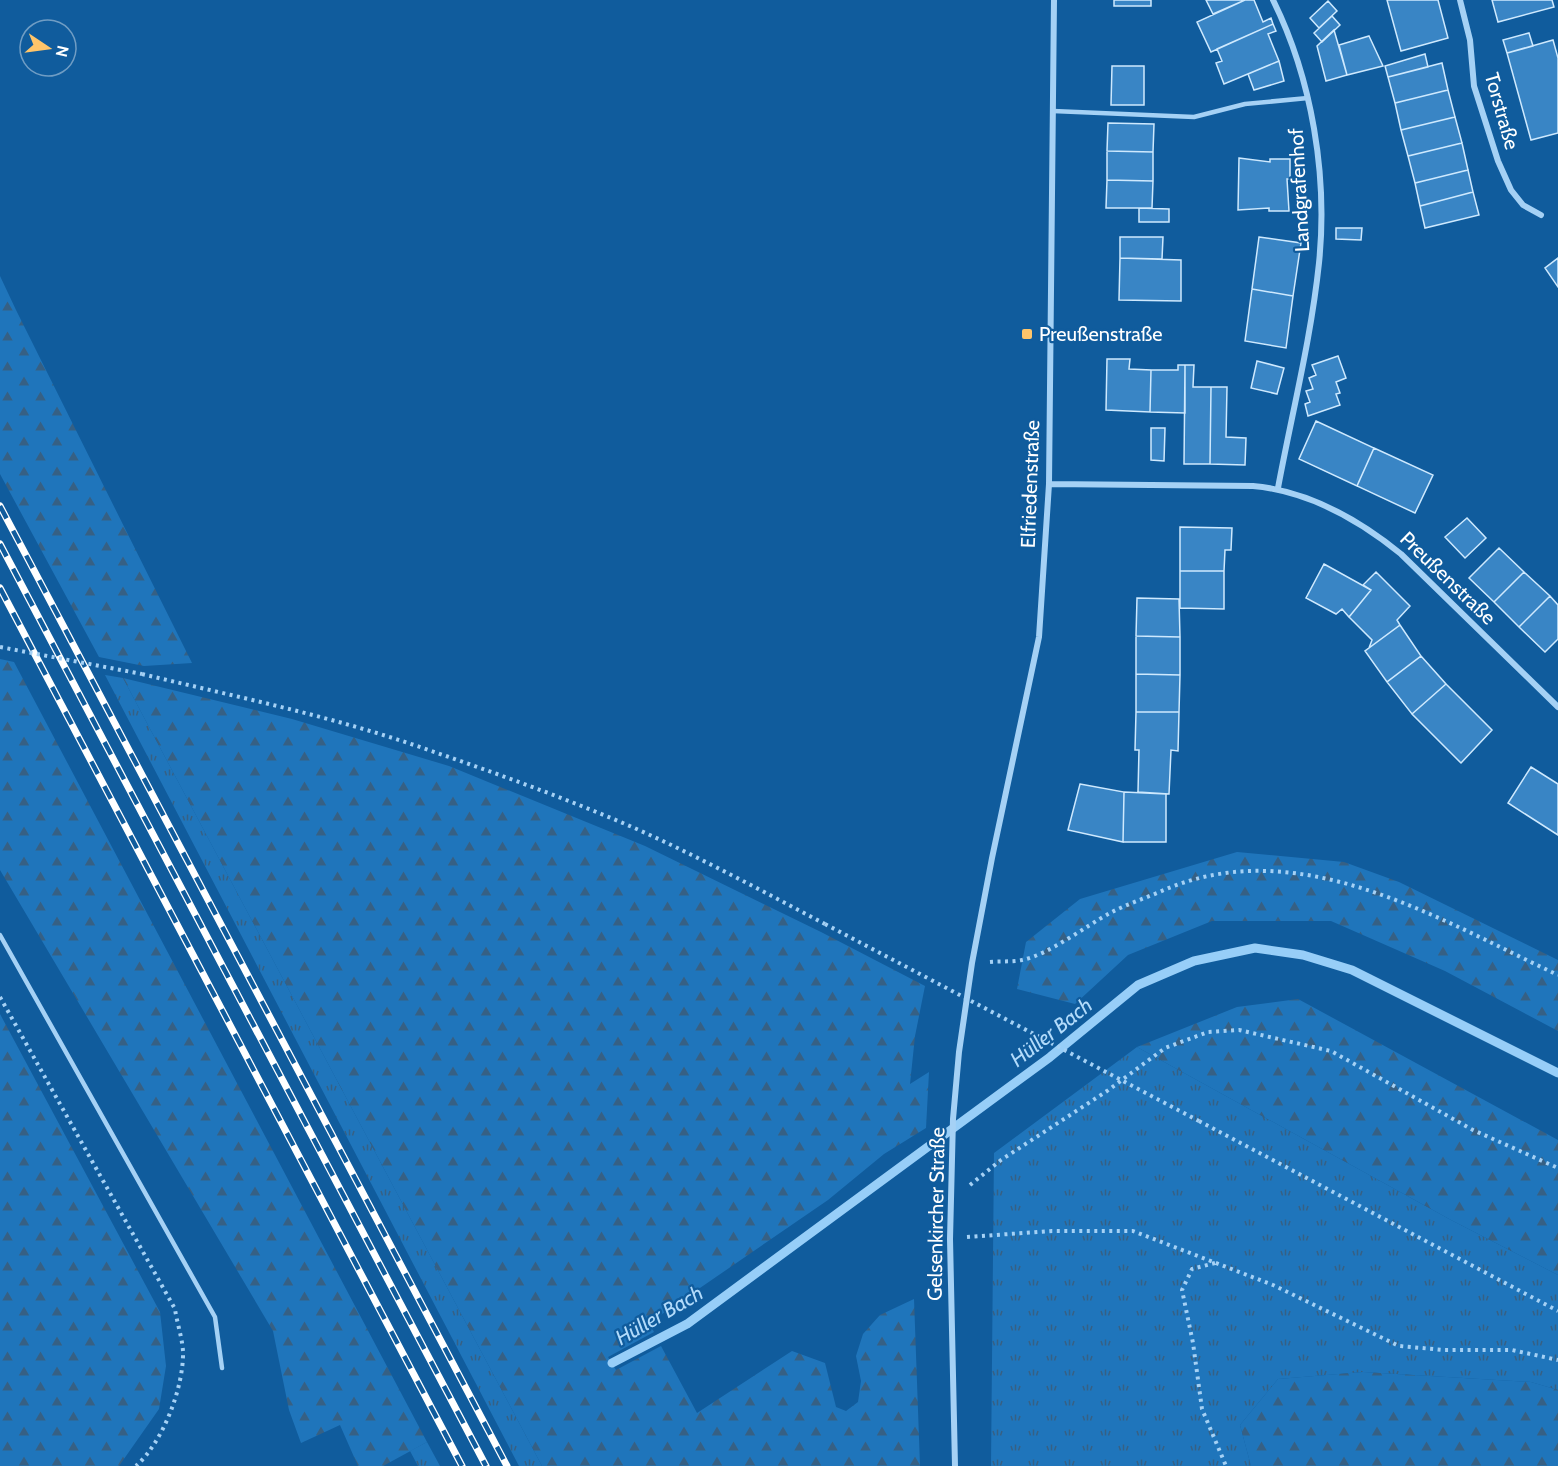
<svg xmlns="http://www.w3.org/2000/svg" width="1558" height="1466" viewBox="0 0 1558 1466" font-family="Cabin,sans-serif">
<defs>
<pattern id="grass-tufts" width="24" height="20" patternUnits="userSpaceOnUse" patternTransform="scale(1.5)"><rect width="24" height="20" fill="#1f75bb"/><path d="M3 7l-1-3M5 7V3M7 7l1-3M15 17l-1-3M17 17v-4M19 17l1-3" fill="none" stroke="#366084"/></pattern>
<pattern id="forest-firs" width="22" height="20" patternUnits="userSpaceOnUse" patternTransform="scale(1.5)"><rect width="22" height="20" fill="#1f75bb"/><path d="M5 1l3.5 6h-7zM16 11l3.5 6h-7z" fill="#366084"/></pattern>
</defs>
<rect width="100%" height="100%" fill="#105c9d"/>
<path fill="url(#grass-tufts)" d="M 105,675 L 123,678 L 542,1466 L 519,1466 Z
M 1137,1047 L 1451,1220 L 1558,1275 L 1558,1390 L 1531,1382 L 1363,1372 L 1278,1379 L 1240,1425 L 1251,1466 L 991,1466 L 994,1153 Z
M 427,1442 L 440,1466 L 418,1466 L 410,1451 Z"/>
<path fill="url(#forest-firs)" d="M 0,276 L 16,310 L 192,663 L 144,666 L 99,657 L 0,474 Z
M 0,659 L 14,662 L 427,1442 L 383,1466 L 358,1466 L 340,1425 L 301,1443 L 289,1410 L 273,1331 L 0,870 Z
M 123,678 L 292,719 L 449,766 L 645,846 L 821,932 L 925,986 L 915,1036 L 910,1084 L 929,1072 L 926,1128 L 884,1154 L 828,1200 L 649,1323 L 654,1332 L 608,1357 L 616,1370 L 661,1346 L 697,1413 L 792,1351 L 825,1363 L 836,1407 L 846,1411 L 858,1402 L 861,1381 L 856,1356 L 863,1334 L 880,1315 L 914,1299 L 920,1466 L 542,1466 Z
M 1237,852 L 1344,862 L 1399,882 L 1558,960 L 1558,1031 L 1445,971 L 1331,921 L 1212,921 L 1128,955 L 1075,1004 L 1017,989 L 1026,942 L 1080,899 Z
M 1298,999 L 1558,1140 L 1558,1275 L 1451,1220 L 1137,1047 L 1237,1007 Z
M 0,1014 L 160,1312 L 166,1366 L 159,1409 L 119,1466 L 0,1466 Z
M 1363,1372 L 1531,1382 L 1558,1390 L 1558,1466 L 1251,1466 L 1240,1425 L 1278,1379 Z"/>
<g fill="none" stroke-linecap="round" stroke-linejoin="round">
<path stroke="#97cef8" stroke-width="9" d="M 612,1363 L 687,1324 L 1050,1057 L 1138,985 L 1194,961 L 1255,948 L 1303,955 L 1352,970 L 1558,1073"/>
</g>
<path fill="#3985c5" stroke="#cee9fe" stroke-width="1.5" d="M 1114,0 L 1151,0 L 1151,6 L 1114,6 Z
M 1206,0 L 1245,0 L 1213,14 Z
M 1245,0 L 1254,0 L 1263,22 L 1271,18 L 1273,24 L 1211,52 L 1197,22 Z
M 1387,0 L 1438,0 L 1448,38 L 1401,51 Z
M 1492,0 L 1552,0 L 1554,7 L 1498,22 Z
M 1328,1 L 1337,11 L 1319,28 L 1310,18 Z
M 1332,16 L 1340,25 L 1322,42 L 1314,33 Z
M 1273,24 L 1276,31 L 1268,34 L 1279,61 L 1224,84 L 1216,63 L 1222,61 L 1217,49 Z
M 1334,30 L 1347,75 L 1326,81 L 1317,46 Z
M 1529,33 L 1533,46 L 1507,53 L 1503,40 Z
M 1369,36 L 1383,66 L 1347,75 L 1339,45 Z
M 1553,40 L 1558,58 L 1558,133 L 1531,140 L 1507,53 Z
M 1425,54 L 1428,67 L 1388,77 L 1385,66 Z
M 1279,61 L 1284,81 L 1254,90 L 1248,74 Z
M 1442,63 L 1448,90 L 1395,103 L 1388,77 Z
M 1112,66 L 1144,66 L 1144,105 L 1111,105 Z
M 1448,90 L 1455,117 L 1401,130 L 1395,103 Z
M 1455,117 L 1462,143 L 1408,156 L 1401,130 Z
M 1108,123 L 1154,124 L 1153,152 L 1107,151 Z
M 1462,143 L 1468,170 L 1415,183 L 1408,156 Z
M 1107,151 L 1153,152 L 1153,181 L 1107,180 Z
M 1239,158 L 1270,162 L 1270,159 L 1290,159 L 1290,179 L 1287,179 L 1289,211 L 1269,211 L 1269,208 L 1238,210 Z
M 1468,170 L 1473,192 L 1420,206 L 1415,183 Z
M 1107,180 L 1153,181 L 1152,208 L 1106,208 Z
M 1473,192 L 1479,215 L 1425,228 L 1420,206 Z
M 1139,208 L 1169,209 L 1169,222 L 1139,222 Z
M 1336,228 L 1362,228 L 1361,240 L 1336,239 Z
M 1120,237 L 1163,237 L 1162,259 L 1120,258 Z
M 1259,237 L 1301,243 L 1293,296 L 1252,289 Z
M 1120,258 L 1181,260 L 1181,301 L 1119,300 Z
M 1558,258 L 1558,287 L 1545,268 Z
M 1252,289 L 1293,296 L 1286,348 L 1245,341 Z
M 1338,356 L 1346,378 L 1336,382 L 1340,393 L 1336,394 L 1340,405 L 1308,416 L 1305,404 L 1310,402 L 1306,391 L 1313,389 L 1309,378 L 1316,375 L 1312,365 Z
M 1107,359 L 1130,359 L 1129,369 L 1151,370 L 1150,412 L 1106,410 Z
M 1257,361 L 1284,368 L 1277,394 L 1251,388 Z
M 1178,365 L 1185,365 L 1185,413 L 1150,412 L 1151,370 L 1178,370 Z
M 1185,365 L 1194,365 L 1193,387 L 1211,387 L 1210,464 L 1184,464 Z
M 1211,387 L 1227,387 L 1226,437 L 1246,438 L 1245,465 L 1210,464 Z
M 1316,421 L 1374,448 L 1357,486 L 1299,459 Z
M 1151,428 L 1165,428 L 1164,461 L 1151,460 Z
M 1374,448 L 1433,475 L 1415,513 L 1357,486 Z
M 1467,518 L 1486,538 L 1465,558 L 1445,537 Z
M 1180,527 L 1232,528 L 1231,550 L 1225,550 L 1224,571 L 1180,571 Z
M 1499,548 L 1524,572 L 1494,602 L 1469,578 Z
M 1324,564 L 1371,590 L 1349,617 L 1342,609 L 1336,614 L 1306,598 Z
M 1180,571 L 1224,571 L 1224,609 L 1180,608 Z
M 1376,572 L 1410,606 L 1397,620 L 1400,625 L 1369,648 L 1372,640 L 1349,617 L 1371,590 L 1363,585 Z
M 1524,572 L 1550,596 L 1519,627 L 1494,602 Z
M 1550,596 L 1558,605 L 1558,639 L 1545,652 L 1519,627 Z
M 1137,598 L 1179,599 L 1180,637 L 1136,636 Z
M 1400,625 L 1421,656 L 1387,682 L 1365,651 Z
M 1136,636 L 1180,637 L 1180,675 L 1136,674 Z
M 1421,656 L 1446,684 L 1412,714 L 1387,682 Z
M 1136,674 L 1180,675 L 1179,712 L 1136,712 Z
M 1446,684 L 1492,730 L 1461,763 L 1412,714 Z
M 1136,712 L 1179,712 L 1178,751 L 1171,750 L 1169,794 L 1138,792 L 1139,750 L 1135,750 Z
M 1531,767 L 1558,784 L 1558,835 L 1508,803 Z
M 1080,784 L 1124,792 L 1123,842 L 1068,830 Z
M 1124,792 L 1166,794 L 1166,842 L 1123,842 Z"/>
<g fill="none" stroke-linecap="round" stroke-linejoin="round">
<path stroke="#a5d1f5" stroke-width="4" stroke-dasharray="3 4.5" stroke-linecap="butt" d="M 142,674 C 233,696 326,715 414,745 C 490,771 566,798 639,830 C 703,859 764,892 825,924
M 990,962 C 1001,961 1012,962 1022,960 C 1048,955 1086,926 1110,913 C 1127,904 1146,898 1164,890 C 1299,832 1438,919 1558,975
M 0,997 L 175,1309 C 177,1323 182,1337 183,1351 C 184,1387 163,1442 136,1466
M 1199,1121 L 1558,1311
M 970,1185 L 1001,1160 L 1107,1091 L 1165,1048 L 1208,1032 L 1239,1030 L 1331,1051 L 1473,1130 L 1558,1168
M 967,1237 L 1052,1231 L 1133,1231 L 1273,1285 L 1399,1346 L 1444,1350 L 1512,1350 L 1558,1360
M 1215,1263 L 1192,1269 L 1182,1290 L 1193,1343 L 1202,1409 L 1226,1466"/>
<path stroke="#a5d1f5" stroke-width="4.5" d="M 1053,111 L 1194,117 L 1245,104 L 1308,98
M 0,935 L 215,1317 L 222,1368"/>
<path stroke="#a5d1f5" stroke-width="6" d="M 1273,0 C 1312,79 1328,176 1319,263 C 1311,339 1292,413 1278,488
M 1460,0 L 1470,40 L 1474,86 L 1498,161 L 1511,190 L 1523,205 L 1541,215
M 1049,484 L 1253,486 C 1309,491 1358,519 1401,554 L 1558,707
M 955,1466 L 950,1239 L 953,1119 L 959,1052 L 972,963 L 992,858 L 1039,637 L 1049,484 L 1054,0"/>
<g stroke="#fff" stroke-width="7">
<path id="rail" d="M 0,506 L 507,1466
M 0,544 L 486,1466
M 0,588 L 462,1466"/>
</g>
<use href="#rail" stroke="#105c9d" stroke-width="4.5" stroke-dasharray="14" stroke-linecap="butt"/>
<path stroke="#a5d1f5" stroke-width="4" stroke-dasharray="3 4.5" stroke-linecap="butt" d="M 0,647 L 142,674
M 825,924 L 1199,1121"/>
</g>
<rect fill="#ffc56a" stroke="#105c9d" stroke-width="2" x="1021" y="328" width="12" height="12" rx="3"/>
<g text-anchor="middle" dominant-baseline="central" stroke-width="4.5" stroke-linejoin="round" paint-order="stroke">
<g font-size="20" fill="#fff" stroke="#105c9d">
<text transform="translate(1502 111) rotate(74)">Torstraße</text>
<text transform="translate(1299 190) rotate(-93)">Landgrafenhof</text>
<text transform="translate(1030 484) rotate(-88)">Elfriedenstraße</text>
<text transform="translate(1448 578) rotate(44)">Preußenstraße</text>
<text transform="translate(936 1214) rotate(-89)">Gelsenkircher Straße</text>
</g>
<g font-size="20" fill="#fff" stroke="#105c9d" text-anchor="start">
<text x="1039" y="334">Preußenstraße</text>
</g>
<g font-size="21" font-style="italic" fill="#b2dbfb" stroke="#105c9d">
<text transform="translate(1051 1032) rotate(-38)">Hüller Bach</text>
<text transform="translate(659 1315) rotate(-30)">Hüller Bach</text>
</g>
</g>
<g transform="translate(48 48) rotate(103)"><circle r="28" fill="#105c9d" stroke="#709dc4" stroke-width="1.5"/>
<path d="M0-4.5L10 22L0 15L-10 22Z" fill="#ffc56a"/>
<text y="-9" font-size="16" font-weight="bold" text-anchor="middle" fill="#ffffff">N</text>
</g>
</svg>
